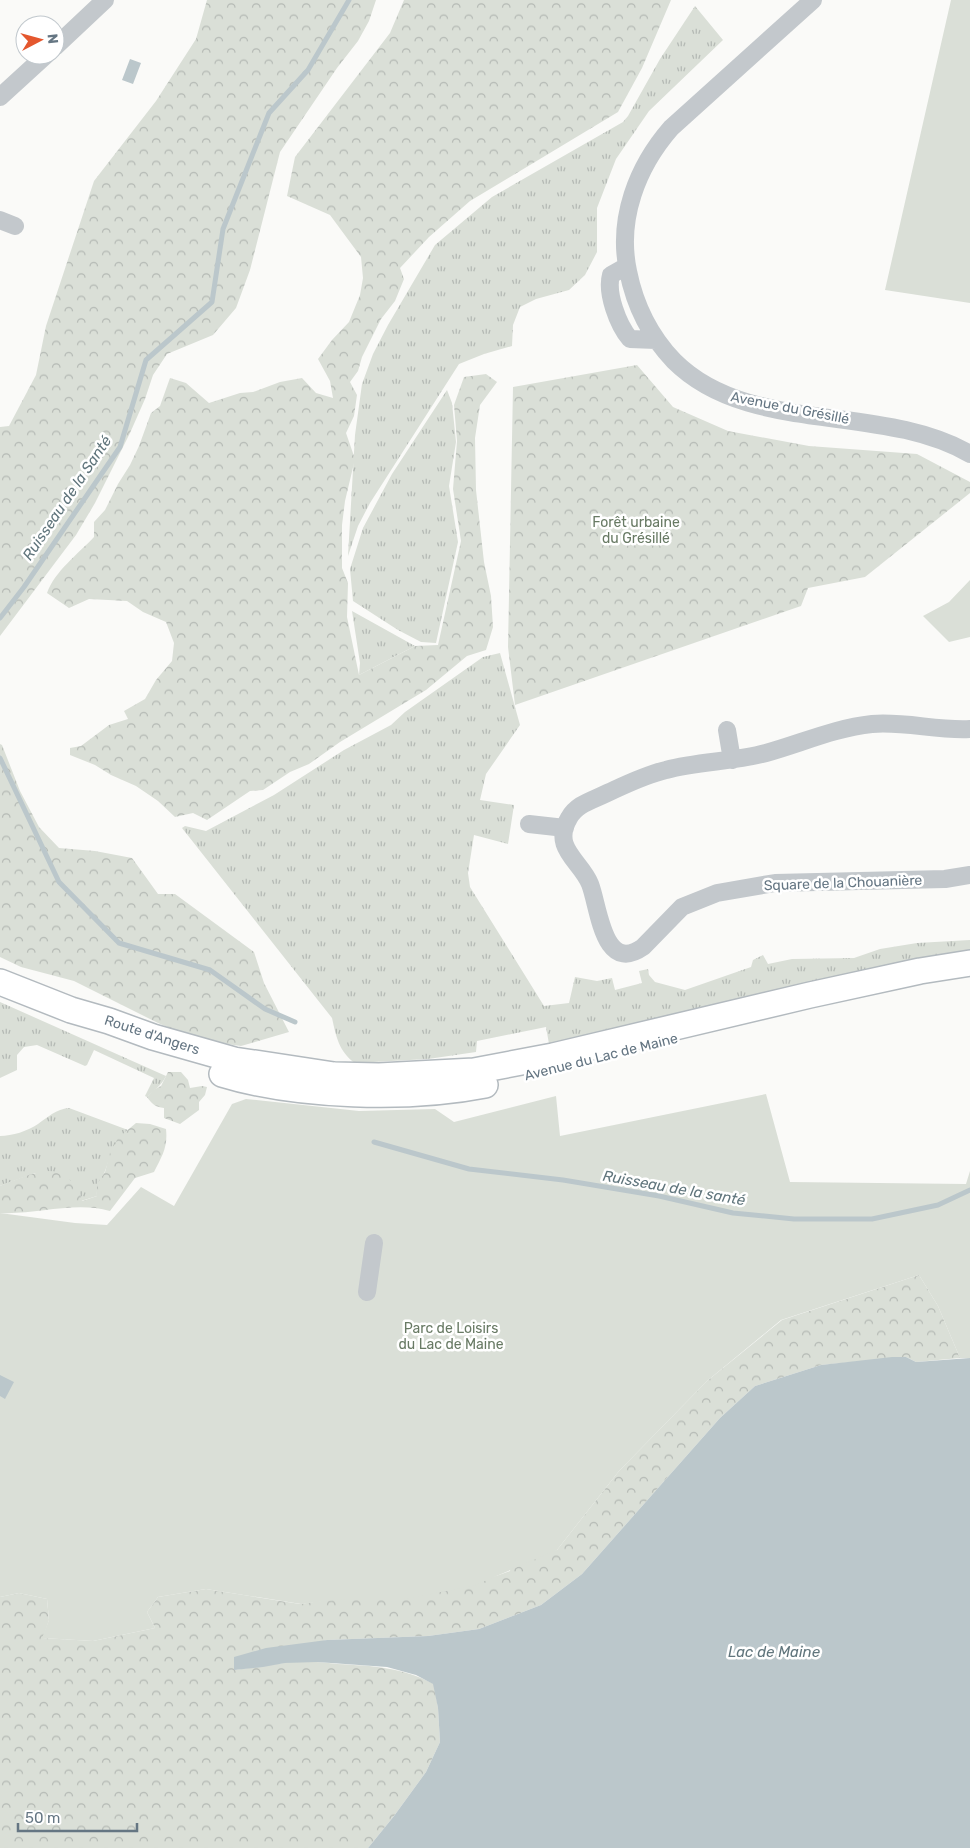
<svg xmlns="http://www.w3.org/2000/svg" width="970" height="1848" viewBox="0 0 970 1848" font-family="Rubik,sans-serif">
<defs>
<pattern id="grass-tufts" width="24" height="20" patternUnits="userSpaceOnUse" patternTransform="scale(1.25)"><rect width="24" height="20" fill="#dadfd7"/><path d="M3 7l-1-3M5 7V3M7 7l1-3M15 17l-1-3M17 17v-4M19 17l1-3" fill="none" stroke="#b4b9b4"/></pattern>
<pattern id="forest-crowns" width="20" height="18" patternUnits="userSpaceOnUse" patternTransform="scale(1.25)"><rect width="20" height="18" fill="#dadfd7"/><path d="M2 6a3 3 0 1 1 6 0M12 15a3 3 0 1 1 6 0" fill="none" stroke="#b4b9b4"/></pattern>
</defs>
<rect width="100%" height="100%" fill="#fafaf8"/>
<path fill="url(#grass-tufts)" d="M 695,6 L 723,40 L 649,111 L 616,159 L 597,208 L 597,252 L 585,275 L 569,290 L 536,299 L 520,307 L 513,325 L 512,346 L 484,354 L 459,364 L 370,503 L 358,526 L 348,556 L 355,435 L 362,384 L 373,354 L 388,325 L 435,245 L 492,197 L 623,122 L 628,116 L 660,59 Z
M 447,390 L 452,403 L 456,442 L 449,486 L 458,542 L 436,643 L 421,642 L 398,630 L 353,601 L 350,569 L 363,528 L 392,474 Z
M 352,611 L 415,646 L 359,675 L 360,663 Z
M 500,653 L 520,725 L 486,774 L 480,800 L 514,805 L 508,844 L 474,835 L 468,873 L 470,887 L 544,1006 L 569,1003 L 575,977 L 597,981 L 612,978 L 615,990 L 642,983 L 639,971 L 648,969 L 649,975 L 655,982 L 685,990 L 751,967 L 753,960 L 763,955 L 768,964 L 792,959 L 854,958 L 880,949 L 917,943 L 970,940 L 970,951 L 882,966 L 549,1044 L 546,1027 L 477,1041 L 476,1052 L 428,1059 L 355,1063 C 339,1052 336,1036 332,1018 L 182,828 L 185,826 L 206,831 L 274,795 L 344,750 L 391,725 L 405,712 L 483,657 Z
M 0,1002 L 166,1076 C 160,1088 155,1088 147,1097 L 145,1096 L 154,1078 L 94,1050 L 87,1065 L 85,1066 L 37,1045 L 24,1047 L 17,1055 L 17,1070 L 0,1078 Z
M 69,1108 L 128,1130 C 112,1144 112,1153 105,1171 C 100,1184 97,1179 97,1196 L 81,1201 L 35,1173 L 0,1186 L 0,1136 C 12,1136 28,1131 38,1124 C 48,1117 56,1109 69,1108 Z"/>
<path fill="url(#forest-crowns)" d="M 207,0 L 376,0 L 369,21 L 358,41 L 337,68 L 280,152 L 250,270 L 236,308 L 213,335 L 167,354 L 153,375 L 145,399 L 130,433 L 95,503 L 76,535 L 0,636 L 0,427 L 9,426 L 36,375 L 46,326 L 94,181 L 156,101 L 196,39 Z
M 404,0 L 671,0 L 642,68 L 618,112 L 470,201 L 429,237 L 400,268 L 404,279 L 395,301 L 381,319 L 362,357 L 358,371 L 350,382 L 357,395 L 354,416 L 346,433 L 355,459 L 345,501 L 342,525 L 342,568 L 348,583 L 347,617 L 359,675 L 415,646 L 438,645 L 461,541 L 453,489 L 457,441 L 454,405 L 464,377 L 486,374 L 497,382 L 480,405 L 475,438 L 476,490 L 484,562 L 491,596 L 493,627 L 486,650 L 467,656 L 426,690 L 340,742 L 309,764 L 290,772 L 263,790 L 250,791 L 207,820 L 193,813 L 175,817 L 158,801 L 136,786 L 111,775 L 95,765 L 70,755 L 70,748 L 81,746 L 109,725 L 128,719 L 124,711 L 145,699 L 156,680 L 172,661 L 174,643 L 166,622 L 143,612 L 127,601 L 89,599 L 69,608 L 47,593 C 55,571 78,554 94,537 L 94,522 L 105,510 L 118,484 L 130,465 L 139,446 L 151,413 L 160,406 L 170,378 L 186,383 L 209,403 L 240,393 L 253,392 L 280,382 L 302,378 L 316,393 L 333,398 L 330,381 L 318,359 L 332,340 L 349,322 L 360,295 L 363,278 L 361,257 L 330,215 L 287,196 L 295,157 L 390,33 Z
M 637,365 L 673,407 L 728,431 L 809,446 L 917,454 L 970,482 L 970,493 L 865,577 L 808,588 L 801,606 L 515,705 L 508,647 L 513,387 Z
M 0,744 L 2,745 L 20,791 L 39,827 L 59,848 L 95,851 L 132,858 L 158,894 L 175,894 L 254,952 L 264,983 L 289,1032 L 241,1046 L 198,1040 L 158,1023 L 74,981 L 21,967 L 0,957 Z
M 168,1072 L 181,1072 L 188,1080 L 190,1088 L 202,1086 L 207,1087 L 205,1095 L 199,1102 L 199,1110 L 180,1124 L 164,1118 L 164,1108 C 155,1107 152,1104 147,1097 L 153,1090 L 161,1086 Z
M 136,1123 L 150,1124 L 166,1129 C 168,1147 162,1156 154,1172 L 135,1178 L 110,1211 C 74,1201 36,1215 0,1213 L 0,1186 C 13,1181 41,1168 54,1172 C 63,1174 71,1181 78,1186 L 82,1201 L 97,1196 L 97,1184 L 105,1172 L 110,1153 L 118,1138 Z
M 919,1275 L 938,1306 L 960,1358 L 916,1362 L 906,1357 L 821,1365 L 755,1386 L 720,1418 L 582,1574 L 541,1605 L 479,1629 L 428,1636 L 327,1640 L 234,1670 C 251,1668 267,1665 284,1663 C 301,1660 320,1662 337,1664 C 374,1666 401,1667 434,1684 L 438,1708 L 440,1742 L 426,1772 L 394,1816 L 368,1848 L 0,1848 L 0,1597 L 19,1593 L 47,1599 L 49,1620 L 43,1638 L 93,1641 L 155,1628 L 147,1612 L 158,1597 L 206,1589 L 300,1604 L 496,1576 L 510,1571 L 513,1553 L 557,1550 L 619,1471 L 707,1381 L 782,1320 Z"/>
<path fill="#dadfd7" d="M 951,0 L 970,0 L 970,303 L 885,290 Z
M 970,580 L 970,637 L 949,642 L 923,616 L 949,602 Z
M 766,1094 L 790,1182 L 966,1184 L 970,1171 L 970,1358 L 960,1358 L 938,1306 L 919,1275 L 781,1320 L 707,1381 L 619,1471 L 557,1550 L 473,1586 L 404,1599 L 345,1599 L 301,1604 L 206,1589 L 158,1597 L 147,1612 L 155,1628 L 93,1641 L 42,1638 L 49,1620 L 47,1599 L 19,1593 L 0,1597 L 0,1213 L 75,1223 L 107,1225 L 141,1187 L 174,1206 L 232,1104 L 246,1099 L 359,1111 L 435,1109 L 454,1122 L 556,1096 L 560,1136 Z"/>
<path fill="#bbc7cb" d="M 130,59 L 141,63 L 133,84 L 122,80 Z
M 892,1357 L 906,1357 L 916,1362 L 970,1358 L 970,1848 L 368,1848 L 394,1816 L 426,1772 L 440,1742 L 438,1708 L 433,1684 L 416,1675 L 387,1667 L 317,1662 L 285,1663 L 263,1667 L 234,1670 L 234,1657 L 266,1648 L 327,1640 L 428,1636 L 479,1629 L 541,1605 L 582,1574 L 720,1418 L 755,1386 L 821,1365 Z
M 0,1375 L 14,1382 L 5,1399 L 0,1396 Z"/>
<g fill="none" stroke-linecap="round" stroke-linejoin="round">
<path stroke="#bbc7cb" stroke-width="5" d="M 0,618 L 24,587 L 120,447 L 146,360 L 212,302 L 223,229 L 269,113 L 308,70 L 349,0
M 0,758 L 59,882 L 119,943 L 210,970 L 265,1009 L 295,1022
M 374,1142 L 469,1169 L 563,1180 L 659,1196 L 733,1213 L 794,1219 L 872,1219 L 938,1205 L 970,1190"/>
<g stroke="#b3babf" stroke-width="28">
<path id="secondary" d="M 0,982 L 71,1010 L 109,1021 L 153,1037 L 234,1060 L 334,1075 L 379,1076 L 474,1071 L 553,1056 L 810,995 L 920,971 L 970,963
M 222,1074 C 297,1097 409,1100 485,1085"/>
</g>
<path stroke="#c3c8cc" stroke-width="18" d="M 813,0 L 671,128 C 637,167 617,219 628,271 C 635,306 650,336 674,361 C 749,436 880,402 970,454
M 55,47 L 105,0
M 0,97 L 46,55
M 0,220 L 15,226
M 627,266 L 611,275 C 606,293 618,325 630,339 L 656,340
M 970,729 C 938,731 904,721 872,724 C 835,728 802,743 766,753 C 733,762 699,761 666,770 C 644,775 623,786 603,795 C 590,801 576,805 569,818 C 551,848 581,861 590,884 C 599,907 603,975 643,947 L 682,907 L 717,893 L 775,883 L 945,879 L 970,875
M 727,730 L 732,760
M 529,824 L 565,828
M 367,1292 L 374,1243"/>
<use href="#secondary" stroke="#fff" stroke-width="25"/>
</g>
<g text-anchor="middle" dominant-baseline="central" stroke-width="5" stroke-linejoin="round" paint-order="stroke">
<g font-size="14" fill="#657683" stroke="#fff">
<text transform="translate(790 408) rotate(11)">Avenue du Grésillé</text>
<text transform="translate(843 883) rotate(-2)">Square de la Chouanière</text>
<text transform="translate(152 1035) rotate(18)">Route d'Angers</text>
<text transform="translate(601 1057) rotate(-14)">Avenue du Lac de Maine</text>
</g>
<g font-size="14" fill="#687a64" stroke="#fff">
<text x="636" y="522">Forêt urbaine<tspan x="636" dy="16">du Grésillé</tspan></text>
<text x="451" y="1328">Parc de Loisirs<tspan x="451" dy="16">du Lac de Maine</tspan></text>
</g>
<g font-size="15" font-style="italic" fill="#60757c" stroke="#fff">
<text transform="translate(67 498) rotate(-56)">Ruisseau de la Santé</text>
<text transform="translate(674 1188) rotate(10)">Ruisseau de la santé</text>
<text x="774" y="1652">Lac de Maine</text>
</g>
</g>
<g transform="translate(40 40) rotate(84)"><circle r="24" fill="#ffffff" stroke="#c1c8cd"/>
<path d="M0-4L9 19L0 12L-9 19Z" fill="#e4572e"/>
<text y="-8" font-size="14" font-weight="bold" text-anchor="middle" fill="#657683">N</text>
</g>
<path d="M18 1823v8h119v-8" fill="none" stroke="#657683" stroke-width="2.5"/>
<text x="25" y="1823" font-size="15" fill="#657683" stroke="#ffffff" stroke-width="4" paint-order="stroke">50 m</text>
</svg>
